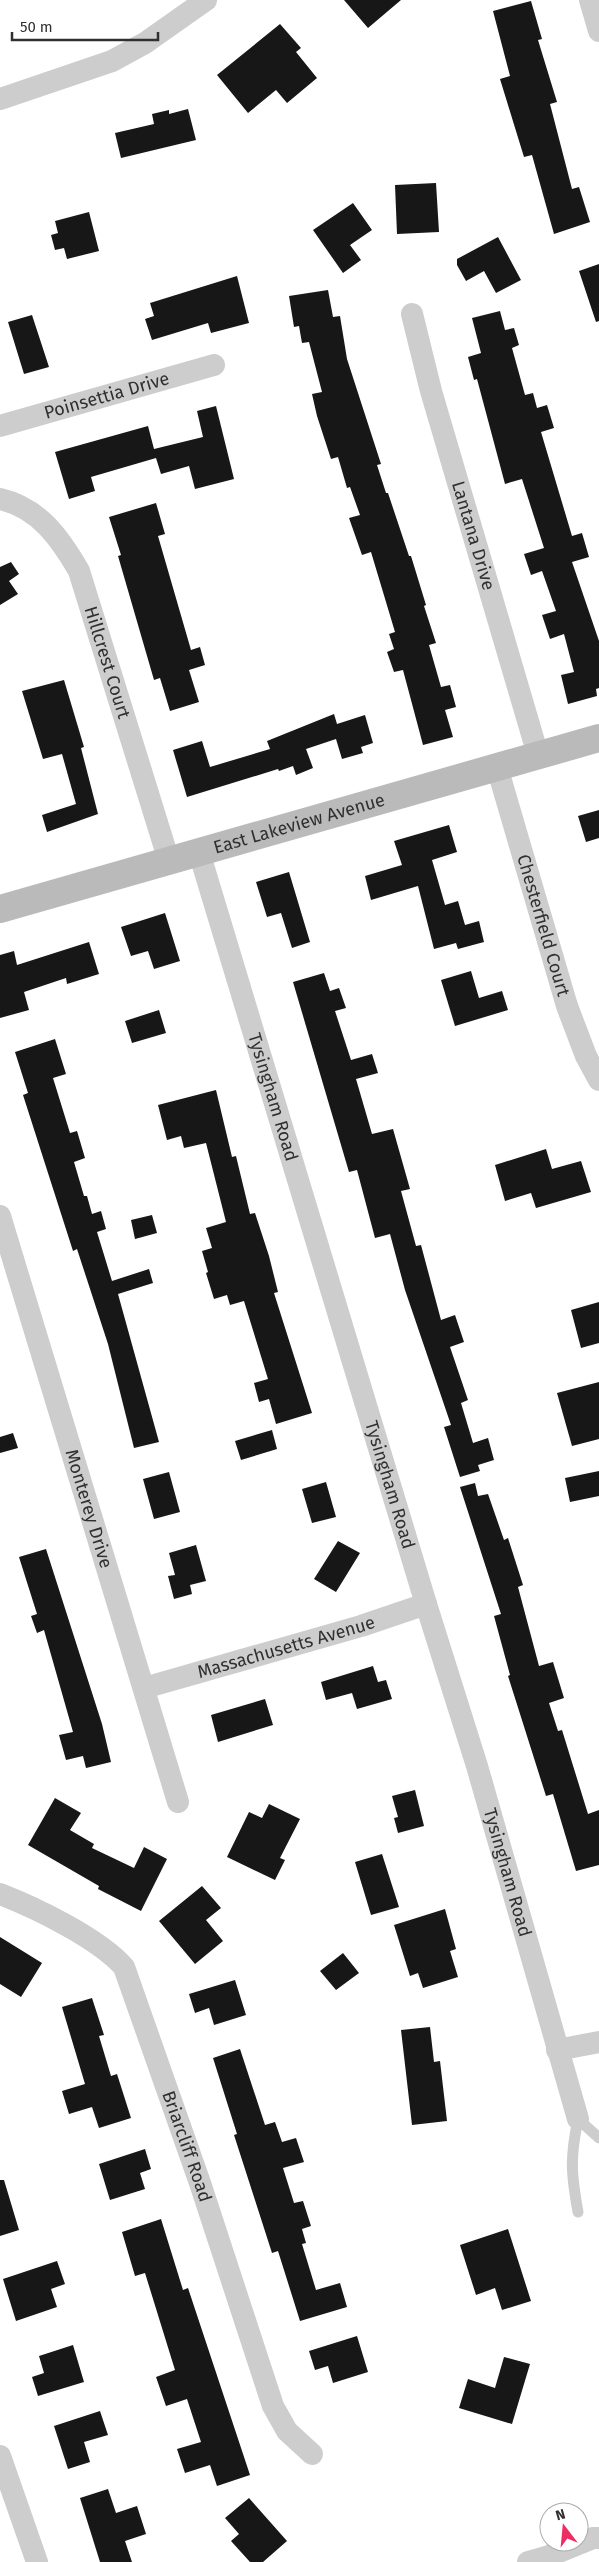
<svg xmlns="http://www.w3.org/2000/svg" width="599" height="2562" viewBox="0 0 599 2562" font-family="'Fira Sans',sans-serif">
<rect width="100%" height="100%" fill="#fff"/>
<path fill="#171717" d="M 344,0 L 401,0 L 368,28 Z
M 531,1 L 542,39 L 538,40 L 557,102 L 550,104 L 572,189 L 579,187 L 590,222 L 554,234 L 532,155 L 524,157 L 500,79 L 510,76 L 493,11 Z
M 280,24 L 301,48 L 296,52 L 317,78 L 287,103 L 276,90 L 248,113 L 217,75 Z
M 188,109 L 196,140 L 121,158 L 115,133 L 154,124 L 152,114 L 169,110 L 169,114 Z
M 436,183 L 439,232 L 397,234 L 395,185 Z
M 353,203 L 372,230 L 350,245 L 361,260 L 343,273 L 313,230 Z
M 89,212 L 99,251 L 67,259 L 64,248 L 55,250 L 51,235 L 58,233 L 55,221 Z
M 498,237 L 521,280 L 496,293 L 484,271 L 466,281 L 457,265 L 457,259 Z
M 599,264 L 599,321 L 596,322 L 579,271 Z
M 237,276 L 249,323 L 211,333 L 208,323 L 152,340 L 145,319 L 154,316 L 150,303 Z
M 328,290 L 333,317 L 340,316 L 347,359 L 381,464 L 377,465 L 386,493 L 388,493 L 409,556 L 411,556 L 426,605 L 424,606 L 436,643 L 429,645 L 441,687 L 450,685 L 456,707 L 445,710 L 453,737 L 423,745 L 403,670 L 394,672 L 387,652 L 394,649 L 389,634 L 395,632 L 371,552 L 362,555 L 349,518 L 360,515 L 350,487 L 347,488 L 338,457 L 331,459 L 317,416 L 312,394 L 322,392 L 309,342 L 302,343 L 299,326 L 294,327 L 289,296 Z
M 500,311 L 505,330 L 514,328 L 519,345 L 512,348 L 525,395 L 533,393 L 537,408 L 547,405 L 554,428 L 541,432 L 572,536 L 582,533 L 589,557 L 572,562 L 599,641 L 599,688 L 596,689 L 597,696 L 568,704 L 561,675 L 574,672 L 564,634 L 550,639 L 542,615 L 556,611 L 542,571 L 531,575 L 524,554 L 544,548 L 522,479 L 505,484 L 477,379 L 474,380 L 468,357 L 481,353 L 472,318 Z
M 32,315 L 49,367 L 24,374 L 8,322 Z
M 216,406 L 234,479 L 195,489 L 189,466 L 161,474 L 156,458 L 91,477 L 95,491 L 69,499 L 55,452 L 148,426 L 154,449 L 203,437 L 197,411 Z
M 156,503 L 165,534 L 158,536 L 191,650 L 200,647 L 205,665 L 189,670 L 199,702 L 170,711 L 160,678 L 154,680 L 118,556 L 121,555 L 109,517 Z
M 11,562 L 19,574 L 9,581 L 18,594 L 0,605 L 0,567 Z
M 64,680 L 84,747 L 81,748 L 98,814 L 47,832 L 42,815 L 76,804 L 62,754 L 43,759 L 22,691 Z
M 334,714 L 337,724 L 365,715 L 373,743 L 361,747 L 363,753 L 342,759 L 336,739 L 306,749 L 313,768 L 296,775 L 293,766 L 279,771 L 278,769 L 187,797 L 173,750 L 202,741 L 210,767 L 270,749 L 267,741 Z
M 599,810 L 599,838 L 586,842 L 578,816 Z
M 449,825 L 457,852 L 432,860 L 445,905 L 458,901 L 465,925 L 479,921 L 484,942 L 458,949 L 456,943 L 434,949 L 418,886 L 371,900 L 365,876 L 402,865 L 394,841 Z
M 289,872 L 310,942 L 292,948 L 281,913 L 267,917 L 256,882 Z
M 165,913 L 180,961 L 154,969 L 148,951 L 131,956 L 121,927 Z
M 89,942 L 99,974 L 67,984 L 66,978 L 24,992 L 29,1010 L 0,1018 L 0,955 L 14,951 L 17,965 Z
M 471,971 L 479,998 L 502,991 L 508,1010 L 455,1026 L 441,980 Z
M 324,973 L 330,991 L 339,988 L 346,1008 L 335,1011 L 351,1060 L 372,1054 L 378,1073 L 356,1079 L 372,1134 L 393,1129 L 410,1189 L 401,1191 L 416,1246 L 421,1245 L 441,1320 L 455,1315 L 464,1342 L 450,1347 L 468,1400 L 461,1403 L 473,1443 L 488,1438 L 494,1460 L 478,1465 L 480,1471 L 460,1477 L 444,1427 L 451,1425 L 405,1290 L 390,1234 L 375,1238 L 357,1170 L 349,1172 L 293,982 Z
M 159,1010 L 166,1033 L 132,1043 L 125,1021 Z
M 55,1039 L 66,1074 L 53,1078 L 70,1133 L 77,1131 L 85,1158 L 74,1162 L 84,1196 L 87,1196 L 92,1214 L 101,1211 L 106,1229 L 97,1232 L 112,1281 L 149,1269 L 153,1283 L 118,1294 L 159,1442 L 134,1448 L 108,1344 L 77,1249 L 73,1251 L 23,1095 L 28,1093 L 15,1052 Z
M 216,1090 L 232,1157 L 236,1156 L 250,1214 L 255,1213 L 269,1256 L 278,1292 L 274,1293 L 312,1413 L 276,1424 L 269,1399 L 259,1402 L 254,1383 L 268,1379 L 244,1301 L 230,1305 L 227,1295 L 214,1299 L 206,1273 L 208,1272 L 202,1251 L 212,1248 L 206,1228 L 226,1222 L 206,1143 L 184,1148 L 181,1136 L 167,1140 L 158,1105 Z
M 546,1149 L 552,1169 L 581,1161 L 591,1192 L 536,1208 L 531,1193 L 505,1201 L 495,1165 Z
M 152,1215 L 157,1233 L 135,1239 L 131,1220 Z
M 599,1302 L 599,1343 L 581,1348 L 571,1310 Z
M 599,1382 L 599,1439 L 572,1446 L 557,1393 Z
M 272,1430 L 277,1449 L 241,1460 L 235,1441 Z
M 13,1433 L 18,1448 L 0,1453 L 0,1437 Z
M 599,1471 L 599,1496 L 570,1502 L 565,1478 Z
M 169,1472 L 180,1512 L 154,1519 L 143,1479 Z
M 326,1482 L 336,1517 L 312,1523 L 302,1489 Z
M 475,1483 L 478,1496 L 488,1494 L 504,1540 L 508,1538 L 523,1585 L 518,1587 L 539,1666 L 553,1662 L 564,1698 L 549,1703 L 558,1731 L 562,1730 L 588,1814 L 599,1810 L 599,1865 L 576,1871 L 553,1794 L 546,1796 L 508,1676 L 510,1675 L 494,1616 L 501,1614 L 460,1487 Z
M 338,1541 L 360,1553 L 336,1592 L 314,1579 Z
M 196,1545 L 206,1581 L 190,1585 L 192,1594 L 174,1599 L 168,1576 L 175,1575 L 169,1553 Z
M 46,1549 L 102,1724 L 111,1762 L 86,1768 L 83,1756 L 66,1760 L 59,1735 L 73,1732 L 44,1630 L 37,1633 L 31,1616 L 37,1614 L 19,1557 Z
M 373,1666 L 378,1682 L 386,1680 L 392,1699 L 357,1709 L 352,1693 L 326,1700 L 321,1682 Z
M 265,1699 L 273,1725 L 218,1742 L 211,1715 Z
M 415,1790 L 424,1826 L 398,1833 L 394,1818 L 398,1817 L 392,1796 Z
M 55,1798 L 81,1813 L 70,1830 L 94,1844 L 92,1848 L 134,1868 L 144,1847 L 167,1859 L 141,1911 L 98,1889 L 99,1886 L 28,1845 Z
M 269,1804 L 300,1819 L 280,1858 L 285,1860 L 275,1880 L 227,1857 L 249,1812 L 262,1818 Z
M 382,1854 L 399,1907 L 371,1915 L 355,1862 Z
M 202,1886 L 221,1908 L 206,1920 L 223,1941 L 195,1964 L 159,1921 Z
M 445,1909 L 456,1949 L 450,1951 L 458,1977 L 423,1988 L 418,1973 L 410,1976 L 394,1925 Z
M 0,1937 L 42,1963 L 21,1997 L 0,1984 Z
M 343,1953 L 359,1973 L 336,1990 L 320,1971 Z
M 235,1980 L 246,2015 L 214,2025 L 209,2008 L 195,2013 L 189,1994 Z
M 92,1998 L 104,2035 L 99,2036 L 111,2076 L 117,2074 L 131,2118 L 99,2128 L 92,2107 L 69,2114 L 62,2091 L 85,2084 L 62,2007 Z
M 430,2027 L 434,2062 L 440,2061 L 447,2121 L 412,2125 L 401,2030 Z
M 240,2049 L 265,2125 L 275,2122 L 282,2142 L 296,2138 L 304,2162 L 283,2168 L 294,2203 L 303,2201 L 311,2226 L 302,2229 L 306,2243 L 302,2244 L 316,2290 L 340,2283 L 347,2307 L 300,2321 L 278,2251 L 272,2253 L 234,2135 L 237,2134 L 213,2058 Z
M 145,2149 L 151,2169 L 140,2173 L 145,2189 L 110,2200 L 99,2164 Z
M 0,2180 L 4,2180 L 19,2230 L 0,2236 Z
M 161,2219 L 183,2290 L 188,2288 L 250,2475 L 217,2486 L 210,2465 L 185,2473 L 177,2449 L 201,2442 L 187,2399 L 166,2406 L 156,2377 L 175,2370 L 145,2273 L 135,2276 L 122,2232 Z
M 508,2229 L 531,2301 L 502,2310 L 495,2288 L 476,2295 L 460,2245 Z
M 57,2261 L 65,2284 L 51,2289 L 57,2307 L 16,2321 L 3,2279 Z
M 357,2336 L 368,2372 L 333,2383 L 328,2366 L 315,2370 L 309,2351 Z
M 73,2345 L 84,2382 L 38,2396 L 32,2377 L 44,2373 L 39,2356 Z
M 504,2357 L 530,2364 L 512,2424 L 459,2408 L 468,2379 L 495,2388 Z
M 100,2411 L 108,2435 L 84,2442 L 90,2462 L 68,2469 L 54,2426 Z
M 108,2489 L 116,2513 L 137,2506 L 146,2534 L 125,2541 L 132,2562 L 100,2562 L 80,2498 Z
M 249,2498 L 287,2541 L 263,2562 L 250,2562 L 231,2541 L 239,2534 L 225,2518 Z"/>
<g fill="none" stroke-linecap="round" stroke-linejoin="round">
<path stroke="#cdcdcd" stroke-width="11" d="M 578,2119 L 599,2138
M 578,2212 C 571,2173 570,2158 578,2119"/>
<g stroke="#cdcdcd" stroke-width="22">
<path d="M 590,0 L 599,31"/>
<path d="M 0,99 L 112,61 L 145,43 L 206,0"/>
<path id="s1" d="M 412,314 L 431,391 L 538,755"/>
<path id="s2" d="M 0,426 L 214,365"/>
<path id="s3" d="M 0,499 C 39,508 60,538 79,571 L 169,861"/>
<path id="s4" d="M 497,767 L 567,1006 L 586,1056 L 599,1080"/>
<path id="s5" d="M 199,852 L 426,1604 L 477,1766 L 578,2119"/>
<path id="s6" d="M 0,1216 L 178,1802"/>
<path id="s7" d="M 144,1688 L 361,1626 L 426,1604"/>
<path id="s8" d="M 0,1894 C 36,1908 98,1938 124,1967 L 200,2183 L 273,2406 L 287,2431 L 312,2454"/>
<path d="M 557,2050 L 599,2042"/>
<path d="M 0,2456 L 37,2562"/>
<path d="M 528,2562 L 549,2556 L 593,2538 L 599,2538"/>
</g>
<path stroke="#bababa" stroke-width="28" id="s9" d="M 0,909 L 599,738"/>
</g>
<g text-anchor="middle" dominant-baseline="central" stroke-width="5" stroke-linejoin="round" paint-order="stroke">
<g font-size="18" fill="#303030" stroke="#fff">
<text stroke="none"><textPath href="#s2" startOffset="111">Poinsettia Drive</textPath></text>
<text stroke="none"><textPath href="#s1" startOffset="230">Lantana Drive</textPath></text>
<text stroke="none"><textPath href="#s3" startOffset="206">Hillcrest Court</textPath></text>
<text stroke="none"><textPath href="#s9" startOffset="311">East Lakeview Avenue</textPath></text>
<text stroke="none"><textPath href="#s4" startOffset="165">Chesterfield Court</textPath></text>
<text stroke="none"><textPath href="#s5" startOffset="256">Tysingham Road</textPath></text>
<text stroke="none"><textPath href="#s5" startOffset="661">Tysingham Road</textPath></text>
<text stroke="none"><textPath href="#s6" startOffset="306">Monterey Drive</textPath></text>
<text stroke="none"><textPath href="#s7" startOffset="148">Massachusetts Avenue</textPath></text>
<text stroke="none"><textPath href="#s5" startOffset="1066">Tysingham Road</textPath></text>
<text stroke="none"><textPath href="#s8" startOffset="335">Briarcliff Road</textPath></text>
</g>
</g>
<g transform="translate(564 2527) rotate(344)"><circle r="24" fill="#ffffff" stroke="#acacac"/>
<path d="M0-4L9 19L0 12L-9 19Z" fill="#eb2f62"/>
<text y="-8" font-size="14" font-weight="bold" text-anchor="middle" fill="#303030">N</text>
</g>
<path d="M12 32v8h146v-8" fill="none" stroke="#303030" stroke-width="2.5"/>
<text x="20" y="32" font-size="15" fill="#303030" stroke="#ffffff" stroke-width="4" paint-order="stroke">50 m</text>
</svg>
